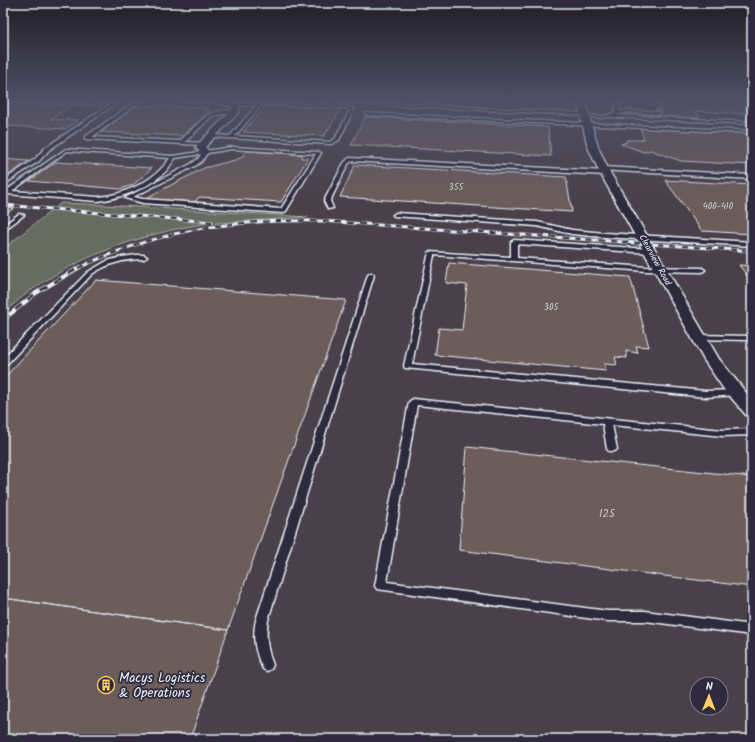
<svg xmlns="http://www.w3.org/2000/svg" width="755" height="742" viewBox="0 0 755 742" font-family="Kalam,sans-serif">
<rect width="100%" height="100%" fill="#3b3443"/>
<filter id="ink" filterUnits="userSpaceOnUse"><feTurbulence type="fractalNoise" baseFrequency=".025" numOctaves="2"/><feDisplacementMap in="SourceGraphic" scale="8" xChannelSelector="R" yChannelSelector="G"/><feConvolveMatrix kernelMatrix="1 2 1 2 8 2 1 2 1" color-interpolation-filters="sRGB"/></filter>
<g filter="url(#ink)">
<path fill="#4a404a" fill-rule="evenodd" d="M 3,98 L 752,98 L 752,739 L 3,739 ZM 697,684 L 721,684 L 721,708 L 697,708 Z"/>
<path fill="#666c5e" stroke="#a7aeab" d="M 61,203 L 106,205 L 308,217 C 283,219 258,220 233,222 C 221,223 208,223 197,225 C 129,237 53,265 3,314 L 3,249 Z"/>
<path fill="#6c5d5a" stroke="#e8f1f8" d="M 489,98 L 530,98 L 530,100 Z
M 655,98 L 752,98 L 752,114 L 695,111 L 700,118 L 660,116 L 656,109 L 661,110 Z
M 3,103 L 71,106 L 51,119 L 79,120 L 65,129 L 10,126 L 3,130 Z
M 143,105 L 208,108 L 205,110 L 211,110 L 182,136 L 101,132 L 136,106 L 141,107 Z
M 266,106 L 310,107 L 342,108 L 324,136 L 243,132 Z
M 365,117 L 548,127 L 551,156 L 351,145 Z
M 640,128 L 752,134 L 752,165 L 681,161 L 650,150 L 644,152 L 621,144 L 627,142 L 626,140 L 639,140 L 644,139 Z
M 246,151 L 303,155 L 301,158 L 308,158 L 281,202 L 199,197 L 195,202 L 144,199 L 204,168 L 235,160 L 242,157 Z
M 3,159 L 29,161 L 3,179 Z
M 56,162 L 152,168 L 133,185 L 120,189 L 29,181 Z
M 355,165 L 566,177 L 572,212 L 340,197 Z
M 665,180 L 752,185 L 752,226 L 747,226 L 752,234 L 702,231 Z
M 3,207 L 14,208 L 3,216 Z
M 449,263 L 630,277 L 649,347 L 636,346 L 638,353 L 626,351 L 627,358 L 615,357 L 617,365 L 604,364 L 606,371 L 435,355 L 439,328 L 462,330 L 467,285 L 446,283 Z
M 739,265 L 752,266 L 752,282 Z
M 96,280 L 346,300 L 228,630 L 3,598 L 3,379 Z
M 467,447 L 752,477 L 752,587 L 459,550 Z
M 3,598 L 228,630 L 190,739 L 3,739 Z"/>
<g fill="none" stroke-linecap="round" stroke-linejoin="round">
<g stroke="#e8f1f8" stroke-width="3">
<path id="service" d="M 3,98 L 100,103 L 102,104 L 100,105 L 3,100 Z
M 119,98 L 124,98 L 49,150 L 39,161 L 3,185 L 3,181 L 35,159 L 45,148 Z
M 140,98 L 145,98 L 92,137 L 180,141 C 189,133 199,121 209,115 C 215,111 230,109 237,112 L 212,116 L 185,142 L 205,143 L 205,144 L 203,145 L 85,139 L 85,137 Z
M 341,98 L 367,102 L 584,113 C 593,117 608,118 616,111 L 615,106 L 620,102 L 618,98 L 622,98 L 624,102 L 619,106 L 620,111 L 628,110 L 658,112 L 660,113 L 658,114 L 628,112 L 616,115 L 752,122 L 752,124 L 610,117 L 598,118 L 582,115 L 367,104 L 352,102 Z
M 265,102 L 345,106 L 354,109 L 339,140 L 331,144 L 211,137 L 209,136 L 211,135 L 230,136 L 257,105 L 235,106 L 234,104 ZM 262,104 L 345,108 L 350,110 L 335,139 L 330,142 L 235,136 Z
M 367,113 L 752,131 L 752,133 L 366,115 L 366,113 Z
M 232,147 L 319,152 L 321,153 L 286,211 L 283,213 L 143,203 L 125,198 L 191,164 L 198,159 L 201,154 L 175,158 C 172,163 169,167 166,171 C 149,188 121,198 98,201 L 7,194 L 4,192 L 66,149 L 173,156 ZM 232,149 L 316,154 L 281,209 L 143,199 L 133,197 L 195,166 L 202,161 L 207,153 ZM 67,151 L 170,158 C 155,181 124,195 98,197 L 12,191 Z
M 349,158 L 605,171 L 608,173 L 605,175 L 352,161 L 348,164 L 330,201 L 333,208 L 328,209 L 324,201 L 344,163 Z
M 603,167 L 752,175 L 752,179 L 601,170 L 600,169 Z
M 396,213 L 537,222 L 572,230 L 605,233 L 752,242 L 752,246 L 605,237 L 572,234 L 537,226 L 394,216 L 393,215 Z
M 19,214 L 24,215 L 3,231 L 3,226 Z
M 514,240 L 650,249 L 653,251 L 650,253 L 517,244 L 517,258 L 646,267 L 702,268 L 705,270 L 702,272 L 646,271 L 434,255 L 412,364 L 706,391 L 736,390 L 739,391 L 740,393 L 739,395 L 706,397 L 405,368 L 404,366 L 429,252 L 511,257 L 511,242 Z
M 137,255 L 144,255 L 147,257 L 144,259 C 125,259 108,263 92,274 L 6,365 L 3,365 L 3,358 L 88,272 L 107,261 L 122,257 Z
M 371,273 L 374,275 L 268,620 C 265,636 267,650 273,665 L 271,669 L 267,671 L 263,669 C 255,652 252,638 256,620 L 368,275 Z
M 696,335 L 747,336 L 751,338 L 747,340 L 699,339 L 695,337 Z
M 413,399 L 723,430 L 752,429 L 752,435 L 723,436 L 612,425 L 617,449 L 615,451 L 609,451 L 607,449 L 603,424 L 417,405 L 387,582 L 608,611 L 645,611 L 752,625 L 752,635 L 645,621 L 608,621 L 377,589 L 375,586 L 409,402 Z"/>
</g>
<g stroke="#e8f1f8" stroke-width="3">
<path id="minor" d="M 168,98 L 221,98 L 239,104 L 239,112 L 206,146 L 206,148 L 210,152 L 205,155 L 202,154 L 196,148 L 197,145 L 231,111 L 232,107 L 215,102 L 172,100 Z
M 576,98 L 584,98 L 598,147 L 608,169 L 719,359 L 752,400 L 752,417 L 746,415 L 723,388 L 704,360 L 598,169 L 588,147 Z"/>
</g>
<use href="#service" fill="#2f2a3d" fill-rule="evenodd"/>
<use href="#minor" fill="#2f2a3d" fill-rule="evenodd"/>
<g stroke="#e8f1f8" stroke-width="3">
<path id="rail-far1" d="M 3,205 L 212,222
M 78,268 C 161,229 231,219 322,221 L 752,251"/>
</g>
<g stroke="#e8f1f8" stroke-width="4">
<path id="rail" d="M 3,320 L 36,293 L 80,267"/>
</g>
<use href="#rail-far1" stroke="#2f2a3d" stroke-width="2" stroke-dasharray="6" stroke-linecap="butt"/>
<use href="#rail" stroke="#2f2a3d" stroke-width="2.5" stroke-dasharray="8" stroke-linecap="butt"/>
</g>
</g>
<linearGradient id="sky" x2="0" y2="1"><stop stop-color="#201d25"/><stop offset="0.49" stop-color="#4f5066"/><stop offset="1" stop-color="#4f5066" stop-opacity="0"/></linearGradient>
<rect width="755" height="202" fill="url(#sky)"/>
<defs>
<g id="building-ring" transform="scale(0.9)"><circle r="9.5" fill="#2f2a3d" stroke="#ffd166" stroke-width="1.5"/><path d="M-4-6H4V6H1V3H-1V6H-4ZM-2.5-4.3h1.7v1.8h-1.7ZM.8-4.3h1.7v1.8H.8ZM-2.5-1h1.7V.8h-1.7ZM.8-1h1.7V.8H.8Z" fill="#ffd166"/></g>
</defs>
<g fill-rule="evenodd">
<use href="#building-ring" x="106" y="685"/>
</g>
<g text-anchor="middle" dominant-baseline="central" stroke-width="3.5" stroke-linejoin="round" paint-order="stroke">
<g font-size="9" fill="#c9ccd0">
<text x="456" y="187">355</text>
<text x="718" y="206">400-410</text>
<text x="551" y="307">305</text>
</g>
<g font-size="9" fill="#e8f1f8" stroke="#2f2a3d">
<text transform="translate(655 260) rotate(61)">Clearview Road</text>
</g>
<g font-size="11" fill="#c9ccd0">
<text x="607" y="514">125</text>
</g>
<g font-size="13" fill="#e8f1f8" stroke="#2f2a3d" text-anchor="start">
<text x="119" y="678">Macys Logistics<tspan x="119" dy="15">&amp; Operations</tspan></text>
</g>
</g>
<rect width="755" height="742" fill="none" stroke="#2f2a3d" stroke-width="16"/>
<rect x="8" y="8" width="739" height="726" fill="none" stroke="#e8f1f8" stroke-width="1.5" filter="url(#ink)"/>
<g transform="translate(709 696) rotate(1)"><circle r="19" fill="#2f2a3d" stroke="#797a88"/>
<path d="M0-3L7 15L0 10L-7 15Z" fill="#ffd166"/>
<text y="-6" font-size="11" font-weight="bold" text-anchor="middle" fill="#e8f1f8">N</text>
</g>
</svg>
